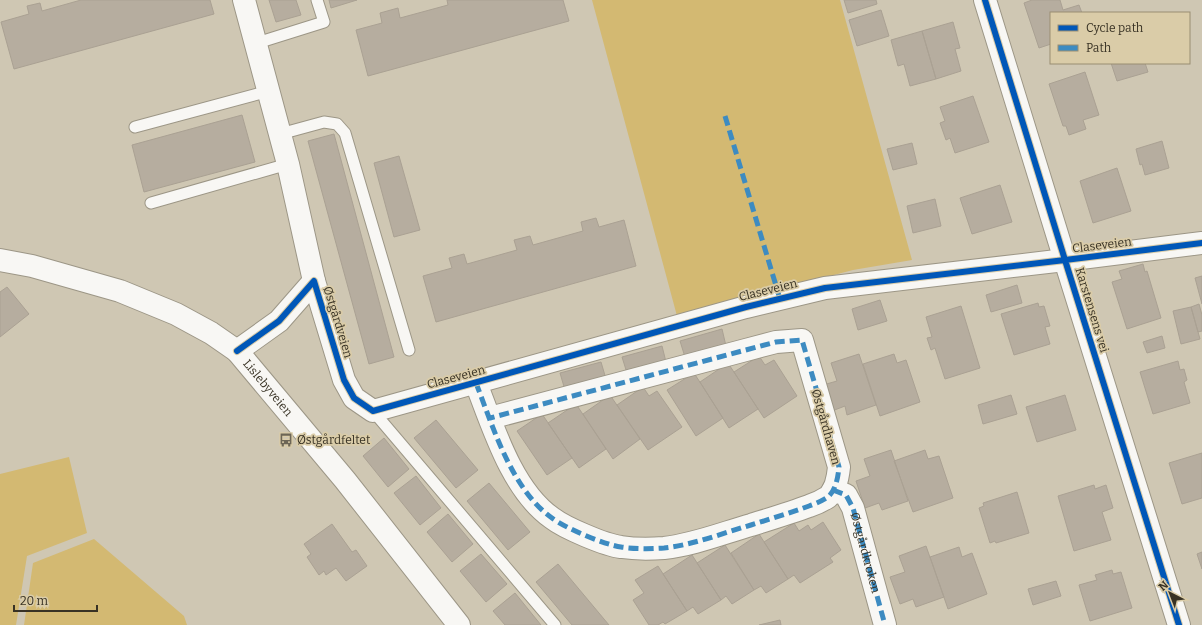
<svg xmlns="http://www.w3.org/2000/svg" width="1202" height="625" viewBox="0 0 1202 625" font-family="Bitter,serif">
<rect width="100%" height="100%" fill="#cfc7b3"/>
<path fill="#d3b972" d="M 592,0 L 840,0 L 912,260 L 853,270 L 677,316 Z
M 69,457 L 87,533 L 27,556 L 16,625 L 0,625 L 0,474 Z
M 94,539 L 184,616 L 187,625 L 24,625 L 33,563 Z"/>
<path fill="#b6ad9f" stroke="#aaa193" d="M 81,0 L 210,0 L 214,14 L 14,69 L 1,22 L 29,14 L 27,6 L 40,3 L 42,11 Z
M 269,0 L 296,0 L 301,15 L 276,22 Z
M 329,0 L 357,0 L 331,8 Z
M 447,0 L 563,0 L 569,21 L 368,76 L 356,30 L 382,23 L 380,13 L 398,8 L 400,18 L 448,5 Z
M 844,0 L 876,0 L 877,4 L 848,13 Z
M 1032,0 L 1060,0 L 1063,10 L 1079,5 L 1082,13 L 1051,13 L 1051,44 L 1039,48 L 1024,3 Z
M 881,10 L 889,36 L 857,46 L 849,20 Z
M 953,22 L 960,48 L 955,49 L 961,71 L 936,79 L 922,31 Z
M 922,31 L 936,79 L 910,86 L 904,64 L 898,66 L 891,40 Z
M 1111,63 L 1145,63 L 1148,72 L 1117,81 Z
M 1085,72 L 1099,115 L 1083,120 L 1086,129 L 1069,135 L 1066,126 L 1063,126 L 1049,84 Z
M 973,96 L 989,142 L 955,153 L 950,138 L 946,140 L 940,123 L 945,121 L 940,107 Z
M 242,115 L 255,162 L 144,192 L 132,145 Z
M 334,134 L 394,357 L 369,364 L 308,141 Z
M 1162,141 L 1169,168 L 1145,175 L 1142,164 L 1140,165 L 1136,149 Z
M 912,143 L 917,164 L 893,170 L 887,149 Z
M 399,156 L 420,230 L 394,237 L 374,163 Z
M 1117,168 L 1131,211 L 1093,223 L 1080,181 Z
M 1000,185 L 1012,222 L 972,234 L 960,198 Z
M 935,199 L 941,226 L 913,233 L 907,206 Z
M 596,218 L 599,227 L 624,220 L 636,266 L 436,322 L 423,276 L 452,268 L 449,258 L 464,254 L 467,264 L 517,250 L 514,240 L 530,236 L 533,245 L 583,231 L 581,222 Z
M 1143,264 L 1145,272 L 1147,271 L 1161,318 L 1127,329 L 1112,282 L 1122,279 L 1119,271 Z
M 1202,276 L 1202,304 L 1195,278 Z
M 1017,285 L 1022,303 L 991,312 L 986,295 Z
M 7,287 L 29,314 L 0,337 L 0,292 Z
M 880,300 L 887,321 L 858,330 L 852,309 Z
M 1038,303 L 1039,307 L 1044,306 L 1050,326 L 1045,327 L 1050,344 L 1014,355 L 1001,314 Z
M 1199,304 L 1202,315 L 1202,331 L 1198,332 L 1191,307 Z
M 961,306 L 980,368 L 945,379 L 935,348 L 931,350 L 927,338 L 932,337 L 926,317 Z
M 1191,307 L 1200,339 L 1181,344 L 1173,311 Z
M 722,329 L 726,346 L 685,357 L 680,341 Z
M 1162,336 L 1165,348 L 1147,353 L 1143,342 Z
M 662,346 L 666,362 L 627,373 L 622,357 Z
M 859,354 L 876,405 L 847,415 L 845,406 L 832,411 L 823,385 L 837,381 L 831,363 Z
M 894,354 L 897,363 L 906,360 L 920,402 L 880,416 L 863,364 Z
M 759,356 L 765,365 L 774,360 L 797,396 L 764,418 L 734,372 Z
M 1178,361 L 1180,370 L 1184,369 L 1187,380 L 1184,382 L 1190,403 L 1153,414 L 1140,372 Z
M 601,362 L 606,379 L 565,390 L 560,373 Z
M 728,363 L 758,409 L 729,428 L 700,382 Z
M 694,373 L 723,418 L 696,436 L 667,390 Z
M 643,387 L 649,396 L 657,391 L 682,427 L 648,450 L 617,405 Z
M 610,395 L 640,439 L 613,459 L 583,414 Z
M 1011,395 L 1017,414 L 983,424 L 978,405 Z
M 1065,395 L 1076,430 L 1037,442 L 1026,407 Z
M 576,404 L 606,449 L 579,468 L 548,423 Z
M 542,414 L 572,458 L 547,475 L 517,431 Z
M 436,420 L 478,470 L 456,488 L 414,438 Z
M 384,438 L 409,469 L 388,487 L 363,456 Z
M 891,450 L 908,501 L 882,510 L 879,503 L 865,508 L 856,481 L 870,476 L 864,459 Z
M 925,450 L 928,459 L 939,456 L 953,498 L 913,512 L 894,461 Z
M 1202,453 L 1202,498 L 1182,504 L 1169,463 Z
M 416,476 L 441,508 L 420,525 L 394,493 Z
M 489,483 L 530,532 L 508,550 L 467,501 Z
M 1094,485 L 1095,489 L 1106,485 L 1113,508 L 1102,512 L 1111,540 L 1074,551 L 1058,496 Z
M 1017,492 L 1029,533 L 996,543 L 995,541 L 990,543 L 979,508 L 984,506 L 983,503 Z
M 448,514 L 473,544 L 452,562 L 427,532 Z
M 823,522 L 841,550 L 830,558 L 833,562 L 800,583 L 794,575 L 788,579 L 764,542 L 794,523 L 799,531 L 808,525 L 811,530 Z
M 332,524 L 352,552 L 356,550 L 367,566 L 346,581 L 336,568 L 326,575 L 324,571 L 319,575 L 307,557 L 311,554 L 304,544 Z
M 759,534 L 788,579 L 766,593 L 761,586 L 754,590 L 731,553 Z
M 725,545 L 754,590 L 732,604 L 726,596 L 721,600 L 697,563 Z
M 926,546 L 944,597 L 916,607 L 913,599 L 900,604 L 890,577 L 905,572 L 899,556 Z
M 959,547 L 962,557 L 972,553 L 987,594 L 948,609 L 930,557 Z
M 1202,552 L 1202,569 L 1197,554 Z
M 481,554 L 507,584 L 486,602 L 460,571 Z
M 692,555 L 721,600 L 698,614 L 693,607 L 687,611 L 663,574 Z
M 558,564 L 609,625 L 572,625 L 536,582 Z
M 658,566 L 687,611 L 665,624 L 663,622 L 658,625 L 649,625 L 633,600 L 644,593 L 635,580 Z
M 1112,570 L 1113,574 L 1121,572 L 1132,608 L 1090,621 L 1079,585 L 1097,580 L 1095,575 Z
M 1056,581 L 1061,596 L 1033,605 L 1028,589 Z
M 515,593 L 541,625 L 505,625 L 493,611 Z
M 780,620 L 781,625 L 759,625 Z"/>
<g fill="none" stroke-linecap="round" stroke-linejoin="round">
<g stroke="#9c9686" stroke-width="13">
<path id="service" d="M 257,43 L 324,22 L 317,0
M 135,127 L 269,91
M 280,134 L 324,122 L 337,124 L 345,133 L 409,350
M 151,203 L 288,164
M 373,411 L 555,625"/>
</g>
<g stroke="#9c9686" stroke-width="24">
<g id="minor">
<path d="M 244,0 L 288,164 L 314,281"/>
<path d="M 985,0 L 1065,260 L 1179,625"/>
<path d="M 237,351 L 279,321 L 314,281 L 344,380 L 354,398 L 373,411 L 746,307 L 825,288 L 1065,260 L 1202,243"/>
<path d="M 476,383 C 493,427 512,490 552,518 C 565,528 605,545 621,547 C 634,549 650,549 664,548 C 693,545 723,533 751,525 C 770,519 790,513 809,506 C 815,504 822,501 828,497 C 836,490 838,477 839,467 L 802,340 L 776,342 L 742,351 L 490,418"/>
<path id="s1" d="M 833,490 L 846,495 L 853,508 L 885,625"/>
</g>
</g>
<g stroke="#9c9686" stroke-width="24">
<g id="tertiary">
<path id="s2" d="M 0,260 L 32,266 L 120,291 L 176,314 L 211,333 L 237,351 L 345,480 L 459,625"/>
</g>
</g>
<use href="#service" stroke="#f8f7f4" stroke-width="11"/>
<use href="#minor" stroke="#f8f7f4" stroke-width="22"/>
<use href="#tertiary" stroke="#f8f7f4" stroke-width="22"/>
<path stroke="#3d8bc1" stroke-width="5" stroke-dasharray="10 5" stroke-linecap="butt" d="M 725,116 L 780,299
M 476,383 C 493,427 512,490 552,518 C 565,528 605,545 621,547 C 634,549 650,549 664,548 C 693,545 723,533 751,525 C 770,519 790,513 809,506 C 815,504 822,501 828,497 C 836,490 838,477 839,467 L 802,340 L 776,342 L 742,351 L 490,418
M 833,490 L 846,495 L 853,508 L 885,625"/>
<g stroke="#dacca8" stroke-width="8">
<path id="cycleway" d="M 985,0 L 1065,260 L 1179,625
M 237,351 L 279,321 L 314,281 L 344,380 L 354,398 L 373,411 L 746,307 L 825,288 L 1065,260 L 1202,243"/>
</g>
<use href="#cycleway" stroke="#0057b8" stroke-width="6"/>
</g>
<defs>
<g id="bus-bare" transform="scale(1.08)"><path d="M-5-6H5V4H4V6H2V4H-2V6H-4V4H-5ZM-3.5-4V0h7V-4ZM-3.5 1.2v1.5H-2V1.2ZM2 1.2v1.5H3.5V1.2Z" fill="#6d6656" stroke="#dacca8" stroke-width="2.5" paint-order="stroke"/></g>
</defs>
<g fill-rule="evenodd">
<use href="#bus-bare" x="286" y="440"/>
</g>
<g text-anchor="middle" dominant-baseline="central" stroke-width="3.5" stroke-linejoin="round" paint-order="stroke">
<g font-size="12" fill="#383224" stroke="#dacca8">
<text transform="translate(1102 245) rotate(-7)">Claseveien</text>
<text transform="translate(768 290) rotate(-14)">Claseveien</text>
<text transform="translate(1092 310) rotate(73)">Karstensens vei</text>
<text transform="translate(338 322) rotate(73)">Østgårdveien</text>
<text transform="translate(456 377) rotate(-15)">Claseveien</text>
<text stroke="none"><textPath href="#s2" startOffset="304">Lislebyveien</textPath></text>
<text transform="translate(826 427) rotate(74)">Østgårdhaven</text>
<text stroke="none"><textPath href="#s1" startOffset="75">Østgårdkroken</textPath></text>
</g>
<g font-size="12" fill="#383224" stroke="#dacca8" text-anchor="start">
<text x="297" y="440">Østgårdfeltet</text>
</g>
</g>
<rect x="1050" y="12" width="140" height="52" fill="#dacca8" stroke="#998e73"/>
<rect x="1058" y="25" width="20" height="6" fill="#0057b8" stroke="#998e73"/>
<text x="1086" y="32" font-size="12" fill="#383224">Cycle path</text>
<rect x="1058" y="45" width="20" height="6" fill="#3d8bc1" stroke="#998e73"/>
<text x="1086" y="52" font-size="12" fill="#383224">Path</text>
<g transform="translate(1170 593) rotate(318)" stroke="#dacca8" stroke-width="3" paint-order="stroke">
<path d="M0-3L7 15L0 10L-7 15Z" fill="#383224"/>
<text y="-6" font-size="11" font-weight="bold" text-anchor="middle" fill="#383224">N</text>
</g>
<path d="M14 605v6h83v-6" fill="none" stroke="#383224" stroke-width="2"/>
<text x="20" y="605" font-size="12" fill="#383224" stroke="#dacca8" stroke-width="3" paint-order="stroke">20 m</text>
</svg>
